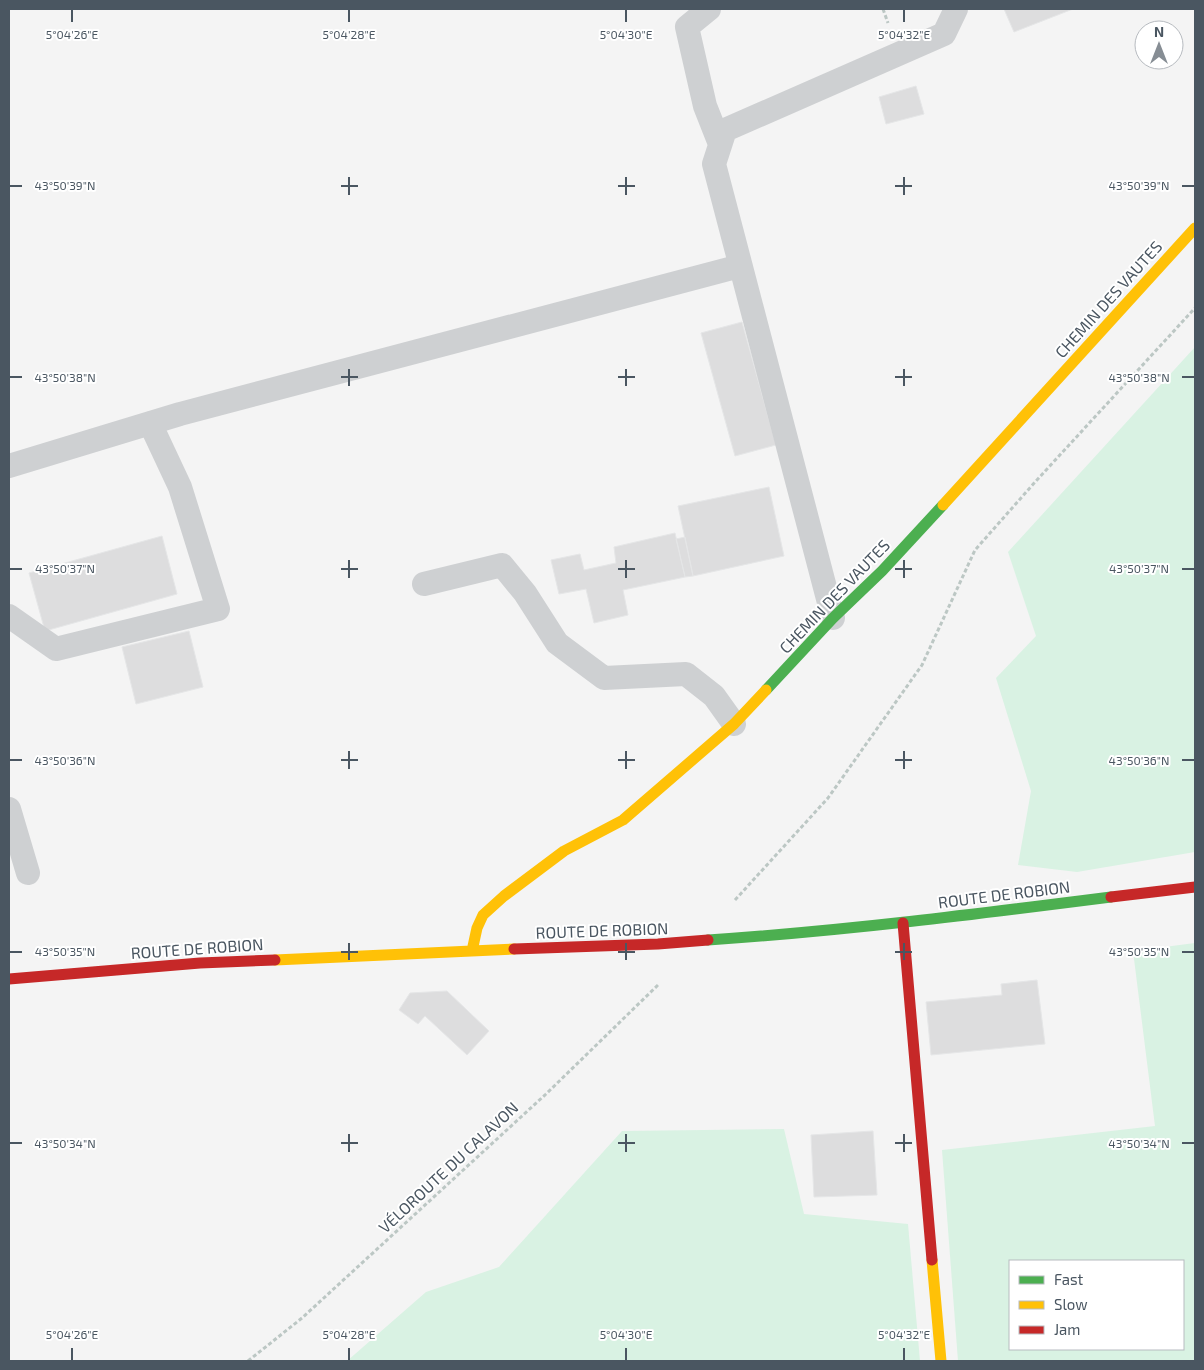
<svg xmlns="http://www.w3.org/2000/svg" width="1204" height="1370" viewBox="0 0 1204 1370" font-family="'Exo 2',sans-serif">
<rect width="100%" height="100%" fill="#f4f4f4"/>
<path fill="#d9f2e3" fill-rule="evenodd" d="M 1195,347 L 1195,852 L 1077,872 L 1018,865 L 1031,791 L 996,678 L 1036,636 L 1008,552 Z
M 1195,943 L 1195,1361 L 958,1361 L 942,1150 L 1155,1126 L 1133,951 ZM 1010,1261 L 1183,1261 L 1183,1349 L 1010,1349 Z
M 784,1129 L 804,1214 L 908,1224 L 920,1361 L 347,1361 L 426,1292 L 499,1267 L 622,1131 Z"/>
<path fill="#ddddde" stroke="#e5e6e7" d="M 1004,9 L 1073,9 L 1014,32 Z
M 916,86 L 924,114 L 886,124 L 879,97 Z
M 742,322 L 776,445 L 735,456 L 701,333 Z
M 769,487 L 784,556 L 693,576 L 678,506 Z
M 675,533 L 685,577 L 623,590 L 628,615 L 594,623 L 586,589 L 559,594 L 551,560 L 580,554 L 584,570 L 616,563 L 614,547 Z
M 162,536 L 177,594 L 45,631 L 29,573 Z
M 685,537 L 693,576 L 685,577 L 676,539 Z
M 189,631 L 203,687 L 136,704 L 122,647 Z
M 1037,980 L 1045,1044 L 931,1055 L 926,1002 L 1002,995 L 1001,984 Z
M 447,991 L 489,1031 L 467,1055 L 425,1016 L 418,1024 L 399,1010 L 410,993 Z
M 873,1131 L 877,1195 L 814,1197 L 811,1135 Z"/>
<g fill="none" stroke-linecap="round" stroke-linejoin="round">
<path stroke="#bcc7c4" stroke-width="3" stroke-dasharray="4 2.5" stroke-linecap="butt" d="M 883,9 L 888,23
M 735,900 L 828,798 L 922,665 L 975,550 L 1036,481 L 1195,308
M 248,1361 L 302,1318 L 546,1094 L 659,984"/>
<path stroke="#ced0d2" stroke-width="24" d="M 709,9 L 687,27 L 705,106 L 720,144
M 9,466 L 180,414 L 740,266
M 424,584 L 502,565 L 525,593 L 557,643 L 604,678 L 686,674 L 714,696 L 734,724
M 9,616 L 56,649 L 218,609 L 180,487 L 150,423
M 833,618 L 714,164 L 725,130 L 944,34 L 956,9
M 9,809 L 28,873"/>
<path stroke="#4caf50" stroke-width="11" d="M 766,690 L 833,618 L 882,571 L 943,505
M 708,940 C 843,931 977,914 1111,897"/>
<path stroke="#ffc107" stroke-width="11" d="M 943,505 L 1195,228
M 472,951 L 477,928 L 483,915 L 504,896 L 564,851 L 623,820 L 734,724 L 766,690
M 275,960 L 514,949
M 932,1260 L 941,1361"/>
<path stroke="#c62828" stroke-width="11" d="M 1111,897 L 1195,887
M 903,923 L 932,1260
M 514,949 L 658,944 L 708,940
M 9,979 L 200,963 L 275,960"/>
</g>
<path fill="none" stroke="#4a5661" stroke-width="2" d="M 72,10 L 72,22M 349,10 L 349,22M 626,10 L 626,22M 904,10 L 904,22M 349,177 L 349,195M 626,177 L 626,195M 904,177 L 904,195M 10,186 L 22,186M 341,186 L 358,186M 618,186 L 635,186M 895,186 L 912,186M 1182,186 L 1194,186M 349,369 L 349,386M 626,369 L 626,386M 904,369 L 904,386M 10,377 L 22,377M 341,377 L 358,377M 618,377 L 635,377M 895,377 L 912,377M 1182,377 L 1194,377M 349,560 L 349,578M 626,560 L 626,578M 904,560 L 904,578M 10,569 L 22,569M 341,569 L 358,569M 618,569 L 635,569M 895,569 L 912,569M 1182,569 L 1194,569M 349,751 L 349,769M 626,751 L 626,769M 904,751 L 904,769M 10,760 L 22,760M 341,760 L 358,760M 618,760 L 635,760M 895,760 L 912,760M 1182,760 L 1194,760M 349,943 L 349,960M 626,943 L 626,960M 904,943 L 904,960M 10,952 L 22,952M 341,952 L 358,952M 618,952 L 635,952M 895,952 L 912,952M 1182,952 L 1194,952M 349,1134 L 349,1152M 626,1134 L 626,1152M 904,1134 L 904,1152M 10,1143 L 22,1143M 341,1143 L 358,1143M 618,1143 L 635,1143M 895,1143 L 912,1143M 1182,1143 L 1194,1143M 72,1348 L 72,1360M 349,1348 L 349,1360M 626,1348 L 626,1360M 904,1348 L 904,1360"/>
<g text-anchor="middle" dominant-baseline="central" stroke-width="4" stroke-linejoin="round" paint-order="stroke">
<g font-size="16" fill="#4a5661" stroke="#fff">
<text transform="translate(1108 299) rotate(-48)">CHEMIN DES VAUTES</text>
<text transform="translate(834 596) rotate(-46)">CHEMIN DES VAUTES</text>
<text transform="translate(1004 894) rotate(-7)">ROUTE DE ROBION</text>
<text transform="translate(602 930) rotate(-2)">ROUTE DE ROBION</text>
<text transform="translate(197 948) rotate(-4)">ROUTE DE ROBION</text>
<text transform="translate(448 1167) rotate(-43)">VÉLOROUTE DU CALAVON</text>
</g>
</g>
<g font-size="12" text-anchor="middle" fill="#4a5661" stroke="#fff" stroke-width="4" stroke-linejoin="round" paint-order="stroke">
<text x="72" y="39">5°04'26"E</text>
<text x="349" y="39">5°04'28"E</text>
<text x="626" y="39">5°04'30"E</text>
<text x="904" y="39">5°04'32"E</text>
<text x="65" y="190">43°50'39"N</text>
<text x="1139" y="190">43°50'39"N</text>
<text x="65" y="382">43°50'38"N</text>
<text x="1139" y="382">43°50'38"N</text>
<text x="65" y="573">43°50'37"N</text>
<text x="1139" y="573">43°50'37"N</text>
<text x="65" y="765">43°50'36"N</text>
<text x="1139" y="765">43°50'36"N</text>
<text x="65" y="956">43°50'35"N</text>
<text x="1139" y="956">43°50'35"N</text>
<text x="65" y="1148">43°50'34"N</text>
<text x="1139" y="1148">43°50'34"N</text>
<text x="72" y="1339">5°04'26"E</text>
<text x="349" y="1339">5°04'28"E</text>
<text x="626" y="1339">5°04'30"E</text>
<text x="904" y="1339">5°04'32"E</text>
</g>
<rect width="1204" height="1370" fill="none" stroke="#4a5661" stroke-width="20"/>
<rect x="1009" y="1260" width="175" height="90" fill="#ffffff" stroke="#b7bbc0"/>
<rect x="1019" y="1276" width="25" height="8" fill="#4caf50" stroke="#b7bbc0"/>
<text x="1054" y="1285" font-size="15" fill="#4a5661">Fast</text>
<rect x="1019" y="1301" width="25" height="8" fill="#ffc107" stroke="#b7bbc0"/>
<text x="1054" y="1310" font-size="15" fill="#4a5661">Slow</text>
<rect x="1019" y="1326" width="25" height="8" fill="#c62828" stroke="#b7bbc0"/>
<text x="1054" y="1335" font-size="15" fill="#4a5661">Jam</text>
<g transform="translate(1159 45)"><circle r="24" fill="#ffffff" stroke="#b7bbc0"/>
<path d="M0-4L9 19L0 12L-9 19Z" fill="#868d94"/>
<text y="-8" font-size="14" font-weight="bold" text-anchor="middle" fill="#4a5661">N</text>
</g>
</svg>
